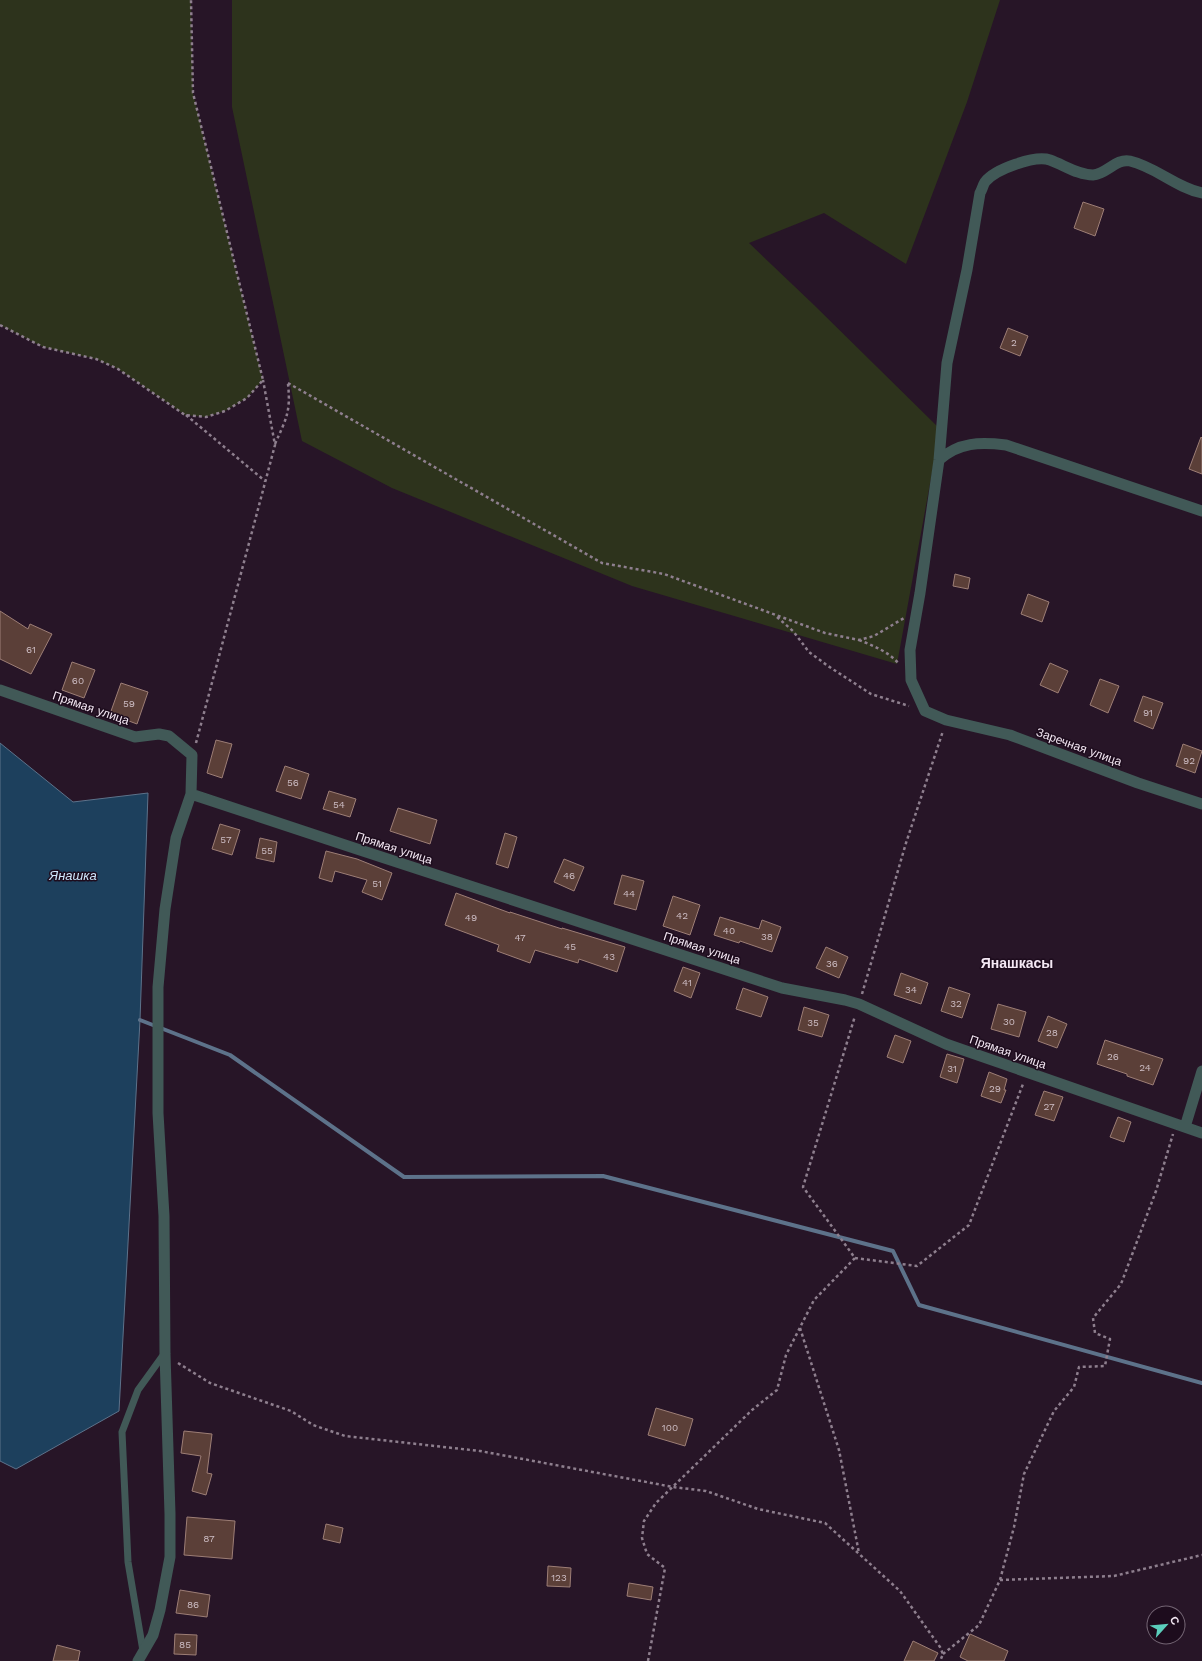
<svg xmlns="http://www.w3.org/2000/svg" width="1202" height="1661" viewBox="0 0 1202 1661" font-family="'Work Sans',sans-serif">
<rect width="100%" height="100%" fill="#271527"/>
<path fill="#2d331c" d="M 0,0 L 191,0 L 193,93 L 263,380 L 247,398 L 225,411 L 206,417 L 185,415 L 118,369 L 96,359 L 43,347 L 0,325 Z
M 232,0 L 1000,0 L 967,102 L 906,264 L 824,213 L 749,243 L 814,305 L 940,429 L 897,664 L 632,586 L 392,488 L 302,441 L 232,107 Z"/>
<path fill="#1d405d" stroke="#5d728a" d="M 0,743 L 73,802 L 148,793 L 140,1020 L 119,1411 L 16,1469 L 0,1461 Z"/>
<g fill="none" stroke-linecap="round" stroke-linejoin="round">
<path stroke="#5d728a" stroke-width="4" d="M 140,1020 L 230,1055 L 404,1177 L 603,1176 L 893,1251 L 919,1305 L 1202,1383"/>
</g>
<path fill="#5b3f38" stroke="#9d7e76" d="M 1083,202 L 1104,209 L 1095,236 L 1074,228 Z
M 1008,328 L 1028,336 L 1020,356 L 1000,348 Z
M 1201,437 L 1202,438 L 1202,474 L 1189,469 Z
M 955,574 L 970,578 L 968,589 L 953,586 Z
M 1028,594 L 1049,602 L 1042,622 L 1021,614 Z
M 0,611 L 28,629 L 30,624 L 52,634 L 31,674 L 0,659 Z
M 72,662 L 95,670 L 84,698 L 62,690 Z
M 1050,663 L 1068,671 L 1058,693 L 1040,685 Z
M 1100,679 L 1119,686 L 1108,713 L 1090,705 Z
M 121,683 L 148,692 L 137,724 L 110,714 Z
M 1143,696 L 1163,703 L 1153,729 L 1134,721 Z
M 216,740 L 232,744 L 222,778 L 207,773 Z
M 1183,744 L 1202,751 L 1195,773 L 1176,766 Z
M 285,766 L 309,774 L 301,799 L 276,791 Z
M 329,791 L 356,799 L 350,817 L 323,809 Z
M 398,808 L 437,820 L 430,844 L 390,831 Z
M 220,824 L 240,830 L 232,855 L 212,849 Z
M 505,833 L 517,837 L 508,868 L 496,864 Z
M 260,838 L 277,842 L 274,862 L 256,858 Z
M 326,851 L 357,859 L 392,873 L 382,900 L 362,892 L 367,880 L 335,871 L 332,882 L 319,878 Z
M 564,859 L 584,867 L 574,891 L 554,882 Z
M 622,875 L 644,881 L 636,910 L 614,904 Z
M 456,893 L 510,913 L 510,912 L 562,929 L 562,928 L 625,947 L 617,972 L 579,959 L 578,963 L 535,950 L 530,963 L 497,951 L 499,945 L 445,925 Z
M 673,896 L 700,905 L 690,935 L 663,926 Z
M 720,917 L 759,929 L 762,920 L 781,927 L 772,952 L 740,941 L 739,943 L 714,935 Z
M 826,947 L 848,957 L 839,978 L 816,968 Z
M 683,967 L 700,973 L 691,998 L 674,991 Z
M 901,973 L 928,983 L 921,1004 L 894,995 Z
M 949,987 L 970,994 L 962,1018 L 941,1011 Z
M 743,988 L 768,997 L 761,1017 L 736,1009 Z
M 998,1004 L 1026,1012 L 1019,1037 L 991,1029 Z
M 804,1007 L 829,1015 L 822,1037 L 798,1030 Z
M 1048,1016 L 1067,1024 L 1057,1048 L 1038,1041 Z
M 895,1035 L 911,1041 L 903,1063 L 887,1057 Z
M 1105,1040 L 1163,1059 L 1153,1085 L 1127,1076 L 1127,1074 L 1097,1064 Z
M 947,1054 L 964,1059 L 957,1083 L 940,1077 Z
M 989,1072 L 1007,1079 L 1004,1090 L 1006,1090 L 1001,1103 L 981,1096 Z
M 1044,1091 L 1063,1097 L 1054,1121 L 1035,1115 Z
M 1118,1117 L 1131,1122 L 1124,1142 L 1110,1137 Z
M 656,1408 L 693,1419 L 685,1446 L 648,1435 Z
M 184,1431 L 212,1434 L 207,1473 L 212,1474 L 206,1495 L 192,1491 L 201,1456 L 181,1453 Z
M 187,1517 L 235,1521 L 232,1559 L 184,1555 Z
M 326,1524 L 343,1528 L 340,1543 L 323,1539 Z
M 548,1566 L 571,1568 L 570,1587 L 547,1586 Z
M 629,1583 L 653,1587 L 651,1600 L 627,1596 Z
M 180,1590 L 210,1595 L 207,1617 L 176,1613 Z
M 175,1634 L 197,1635 L 196,1655 L 174,1654 Z
M 970,1634 L 1008,1651 L 1004,1661 L 968,1661 L 960,1657 Z
M 913,1641 L 938,1653 L 934,1661 L 904,1661 Z
M 57,1645 L 80,1651 L 78,1661 L 53,1661 Z"/>
<g fill="none" stroke-linecap="round" stroke-linejoin="round">
<path stroke="#8e7f8e" stroke-width="2.5" stroke-dasharray="3 3" stroke-linecap="butt" d="M 0,325 L 43,347 L 96,359 L 118,369 L 185,415 L 206,417 L 225,411 L 247,398 L 263,380 L 193,93 L 191,0
M 288,383 L 602,563 L 664,574 L 825,633 L 859,640 L 874,636 L 904,618
M 186,415 L 265,481
M 275,444 C 286,419 291,412 288,384
M 777,617 L 793,631 L 809,652 L 828,666 L 871,694 L 909,706
M 859,640 C 874,646 889,652 899,664
M 196,743 L 275,445 L 263,380
M 862,994 L 906,843 L 943,731
M 855,1258 L 917,1266 L 969,1225 L 1023,1084
M 800,1328 L 839,1450 L 859,1553
M 178,1363 L 210,1383 L 291,1411 L 313,1425 L 345,1436 L 480,1451 L 673,1487 L 706,1491 L 758,1509 L 825,1523 L 900,1591 L 940,1647 L 943,1654 L 940,1661
M 1000,1580 L 1114,1576 L 1202,1555
M 943,1654 L 979,1625 L 1000,1580 L 1014,1527 L 1024,1474 L 1054,1411 L 1074,1387 L 1079,1367 L 1105,1366 L 1110,1339 L 1095,1333 L 1093,1318 L 1121,1284 L 1156,1191 L 1173,1134
M 648,1661 L 665,1568 L 647,1554 L 642,1538 L 644,1521 L 656,1503 L 752,1410 L 777,1390 L 786,1355 L 814,1300 L 855,1258 L 803,1187 L 855,1016"/>
<path stroke="#415957" stroke-width="7" d="M 143,1651 L 128,1562 L 122,1432 L 138,1390 L 164,1354"/>
<path stroke="#415957" stroke-width="11" d="M 1202,193 C 1175,187 1156,167 1130,161 C 1116,158 1107,174 1093,175 C 1078,175 1064,165 1050,160 C 1035,155 995,169 985,182 C 983,185 982,190 980,193 L 967,270 L 947,363 L 939,460 L 920,593 L 910,650 L 911,680 L 925,711 L 946,720 L 1010,735 L 1138,783 L 1202,804
M 939,460 C 959,442 980,442 1006,445 L 1202,511
M 0,690 L 135,737 L 159,734 L 169,736 L 192,755 L 191,794 L 176,838 L 165,909 L 158,987 L 158,1113 L 164,1216 L 165,1354 L 170,1514 L 170,1557 L 160,1610 L 153,1635 L 138,1661
M 191,794 L 357,849 L 782,988 L 845,1000 L 859,1004 L 946,1044 L 1202,1133
M 1185,1127 L 1202,1071"/>
</g>
<g text-anchor="middle" dominant-baseline="central" stroke-width="3" stroke-linejoin="round" paint-order="stroke">
<g font-size="10" fill="#cdbdc4">
<text x="1014" y="342">2</text>
<text x="31" y="649">61</text>
<text x="78" y="680">60</text>
<text x="129" y="703">59</text>
<text x="1148" y="712">91</text>
<text x="1189" y="760">92</text>
<text x="293" y="782">56</text>
<text x="339" y="804">54</text>
<text x="226" y="839">57</text>
<text x="267" y="850">55</text>
<text x="569" y="875">46</text>
<text x="377" y="883">51</text>
<text x="629" y="893">44</text>
<text x="682" y="915">42</text>
<text x="471" y="917">49</text>
<text x="729" y="930">40</text>
<text x="767" y="936">38</text>
<text x="520" y="937">47</text>
<text x="570" y="946">45</text>
<text x="609" y="956">43</text>
<text x="832" y="963">36</text>
<text x="687" y="982">41</text>
<text x="911" y="989">34</text>
<text x="956" y="1003">32</text>
<text x="1009" y="1021">30</text>
<text x="813" y="1022">35</text>
<text x="1052" y="1032">28</text>
<text x="1113" y="1056">26</text>
<text x="1145" y="1067">24</text>
<text x="952" y="1068">31</text>
<text x="995" y="1088">29</text>
<text x="1049" y="1106">27</text>
<text x="670" y="1427">100</text>
<text x="209" y="1538">87</text>
<text x="559" y="1577">123</text>
<text x="193" y="1604">86</text>
<text x="185" y="1644">85</text>
</g>
<g font-size="12" fill="#f3e7f3" stroke="#1d0c1d">
<text transform="translate(91 708) rotate(19)">Прямая улица</text>
<text transform="translate(1079 747) rotate(20)">Заречная улица</text>
<text transform="translate(394 848) rotate(18)">Прямая улица</text>
<text transform="translate(702 948) rotate(18)">Прямая улица</text>
<text transform="translate(1008 1052) rotate(19)">Прямая улица</text>
</g>
<g font-size="13" font-style="italic" fill="#cfe7fc" stroke="#1d0c1d">
<text x="73" y="875">Янашка</text>
</g>
<g font-size="14" font-weight="bold" fill="#f3e7f3" stroke="#1d0c1d">
<text x="1017" y="963">Янашкасы</text>
</g>
</g>
<g transform="translate(1166 1625) rotate(63)"><circle r="19" fill="#1d0c1d" stroke="#736473"/>
<path d="M0-3L7 15L0 10L-7 15Z" fill="#5bcebc"/>
<text y="-6" font-size="11" font-weight="bold" text-anchor="middle" fill="#f3e7f3">С</text>
</g>
</svg>
